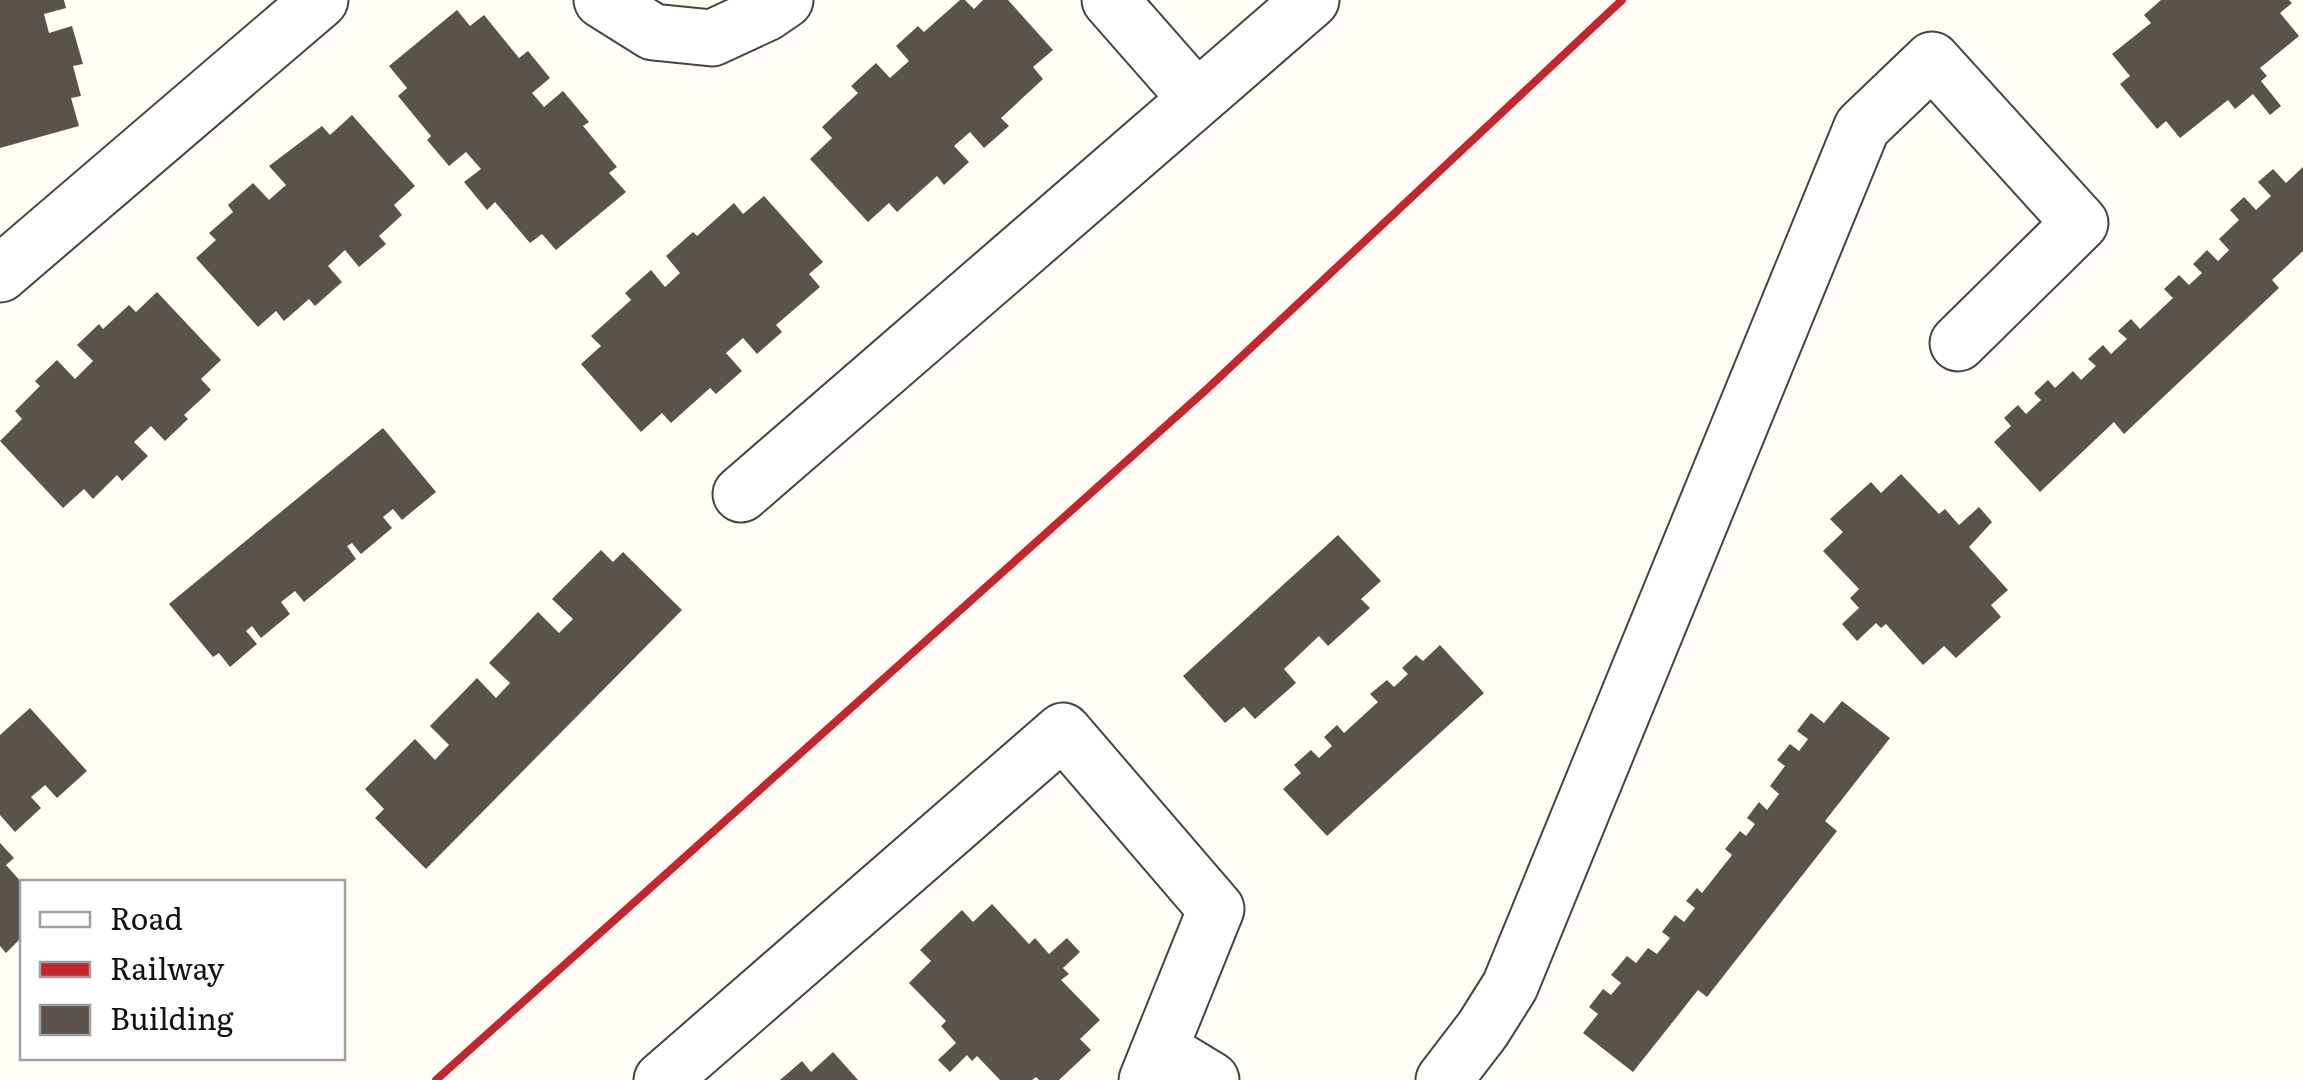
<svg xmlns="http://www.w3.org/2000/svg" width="2303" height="1080" viewBox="0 0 2303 1080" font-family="Literata,serif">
<rect width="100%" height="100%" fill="#fffdf5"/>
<path fill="#5a524d" d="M 0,0 L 64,0 L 66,8 L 44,14 L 49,33 L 72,26 L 83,64 L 73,66 L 81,96 L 71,98 L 79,126 L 0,148 Z
M 960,0 L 965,0 L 974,9 L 983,0 L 1008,0 L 1053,50 L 1033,67 L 1043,79 L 1001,118 L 1009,126 L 984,148 L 970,132 L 954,146 L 969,162 L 944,185 L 937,176 L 897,212 L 889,203 L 868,222 L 810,159 L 832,138 L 822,127 L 858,93 L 851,86 L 876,63 L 890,78 L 909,61 L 896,46 L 918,26 L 924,32 Z
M 2161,0 L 2289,0 L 2292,3 L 2280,13 L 2299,36 L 2260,68 L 2267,76 L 2261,81 L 2281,106 L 2270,115 L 2253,94 L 2235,109 L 2228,100 L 2180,138 L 2166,121 L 2157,129 L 2120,84 L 2130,76 L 2112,54 L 2151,23 L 2144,15 Z
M 457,10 L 470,26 L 484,15 L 519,58 L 528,51 L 550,78 L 532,93 L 544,107 L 563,91 L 589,122 L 583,126 L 617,167 L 609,173 L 626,192 L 556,250 L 542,234 L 530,243 L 495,202 L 487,210 L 464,182 L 481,169 L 466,152 L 449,166 L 427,140 L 431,136 L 398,96 L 407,88 L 389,66 Z
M 352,115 L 415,186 L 394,205 L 402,215 L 379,236 L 386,244 L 359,267 L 345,250 L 328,266 L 342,282 L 315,306 L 309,299 L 284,321 L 276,311 L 258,327 L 196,258 L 216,240 L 209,233 L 233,212 L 228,205 L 253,183 L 269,200 L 286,185 L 269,166 L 322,126 L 330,135 Z
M 2303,167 L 2303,251 L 2272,280 L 2279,288 L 2124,434 L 2114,422 L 2040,492 L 1994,442 L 2011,426 L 2004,418 L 2018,405 L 2026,414 L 2041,400 L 2034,393 L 2048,380 L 2055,388 L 2073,371 L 2081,380 L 2096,366 L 2088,359 L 2103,345 L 2111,354 L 2127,339 L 2118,331 L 2131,319 L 2140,329 L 2173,298 L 2164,289 L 2179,275 L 2189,285 L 2202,273 L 2193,264 L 2207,250 L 2218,261 L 2229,250 L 2219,239 L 2239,220 L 2230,210 L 2244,197 L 2256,210 L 2271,196 L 2258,182 L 2273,169 L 2286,183 Z
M 764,196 L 823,262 L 809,274 L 820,287 L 776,325 L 782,332 L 757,354 L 743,338 L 726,353 L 742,371 L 716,394 L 710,388 L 671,423 L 662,413 L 641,432 L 581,364 L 601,346 L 591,336 L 631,300 L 625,293 L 651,270 L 665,287 L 680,273 L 666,256 L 693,232 L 697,236 L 734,203 L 743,214 Z
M 157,292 L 221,360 L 201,379 L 211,390 L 184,415 L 188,419 L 165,441 L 151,426 L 134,442 L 148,456 L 122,481 L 117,475 L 93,499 L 84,489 L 63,508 L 0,441 L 22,419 L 15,411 L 40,386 L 35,381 L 57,360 L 75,379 L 93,361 L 77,345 L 99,324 L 103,329 L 129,305 L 136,312 Z
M 383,428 L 436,492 L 402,520 L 393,509 L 383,517 L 392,528 L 361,554 L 352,543 L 347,546 L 356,559 L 304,602 L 295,591 L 281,602 L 290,614 L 261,638 L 252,626 L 246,631 L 257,644 L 230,667 L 219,653 L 213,657 L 169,604 Z
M 1901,474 L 1939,514 L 1945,509 L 1959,525 L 1979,507 L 1992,522 L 1969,547 L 2008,590 L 1991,605 L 2001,617 L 1956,658 L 1944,646 L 1923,665 L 1886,624 L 1881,628 L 1876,623 L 1857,641 L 1842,624 L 1859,608 L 1850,598 L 1859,589 L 1823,551 L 1843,532 L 1830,519 L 1871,482 L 1881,493 Z
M 1338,535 L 1381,581 L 1361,599 L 1370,608 L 1328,646 L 1319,636 L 1284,669 L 1296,683 L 1255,719 L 1244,707 L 1225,723 L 1183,676 Z
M 601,550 L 613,562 L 623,552 L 682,610 L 426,869 L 375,818 L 384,809 L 365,789 L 415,739 L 435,760 L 449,745 L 430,726 L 477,678 L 496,698 L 510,683 L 489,663 L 538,612 L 559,633 L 573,619 L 552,599 Z
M 1440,645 L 1484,693 L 1327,836 L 1283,789 L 1301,773 L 1294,765 L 1311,750 L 1319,758 L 1332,746 L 1324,737 L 1337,725 L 1344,733 L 1378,702 L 1370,694 L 1387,680 L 1394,687 L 1408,674 L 1402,668 L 1416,655 L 1423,661 Z
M 1842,701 L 1890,738 L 1825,821 L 1837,831 L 1707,997 L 1698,990 L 1633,1072 L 1583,1033 L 1598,1014 L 1589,1007 L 1603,989 L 1611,995 L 1621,983 L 1611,975 L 1627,956 L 1636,963 L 1648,948 L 1657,954 L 1670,938 L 1662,932 L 1675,915 L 1684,922 L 1695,908 L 1686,901 L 1697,888 L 1702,893 L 1732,855 L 1725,849 L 1740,831 L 1746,836 L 1755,824 L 1747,818 L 1759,802 L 1767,810 L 1779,794 L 1770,786 L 1785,766 L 1777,760 L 1790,744 L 1799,751 L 1808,739 L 1797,731 L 1811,713 L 1824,723 Z
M 30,708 L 87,771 L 57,798 L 45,785 L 31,797 L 41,808 L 15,832 L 0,815 L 0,735 Z
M 0,843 L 14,858 L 6,865 L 22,883 L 22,937 L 6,953 L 0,946 Z
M 992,904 L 1029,944 L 1035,938 L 1049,954 L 1067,938 L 1080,952 L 1063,968 L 1069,974 L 1061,980 L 1100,1020 L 1080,1039 L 1091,1050 L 1059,1080 L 1039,1080 L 1036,1077 L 1032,1080 L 1000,1080 L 977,1056 L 972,1061 L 967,1055 L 950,1072 L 938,1060 L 956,1043 L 941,1026 L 946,1021 L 909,983 L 931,961 L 920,950 L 962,910 L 973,922 Z
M 833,1052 L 858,1080 L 780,1080 L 802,1061 L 811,1072 Z"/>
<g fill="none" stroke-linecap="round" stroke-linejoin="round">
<g stroke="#444" stroke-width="59">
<path id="minor" d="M 602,0 L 653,32 L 712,38 L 766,13 L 785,0
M 1110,0 L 1197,99 L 1311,0
M 0,274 L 320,0
M 741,494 L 1197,99
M 1160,1049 L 1211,1080
M 662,1080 L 1063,731 L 1216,909 L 1147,1080
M 1444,1080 L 1483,1029 L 1510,986 L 1862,127 L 1932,60 L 2080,223 L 1958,343"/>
</g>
<use href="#minor" stroke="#fff" stroke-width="55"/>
<path stroke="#c4262e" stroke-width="8" d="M 436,1080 L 1207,389 L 1622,0"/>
</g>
<rect x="20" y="880" width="325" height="180" fill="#ffffff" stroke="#a0a0a0" stroke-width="2.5"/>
<rect x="40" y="912" width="50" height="15" fill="#ffffff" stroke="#a0a0a0" stroke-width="2.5"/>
<text x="110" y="930" font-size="30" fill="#111111">Road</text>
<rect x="40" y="962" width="50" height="15" fill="#c4262e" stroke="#a0a0a0" stroke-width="2.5"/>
<text x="110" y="980" font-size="30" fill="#111111">Railway</text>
<rect x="40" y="1005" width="50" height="30" fill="#5a524d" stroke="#a0a0a0" stroke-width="2.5"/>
<text x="110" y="1030" font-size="30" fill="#111111">Building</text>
</svg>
